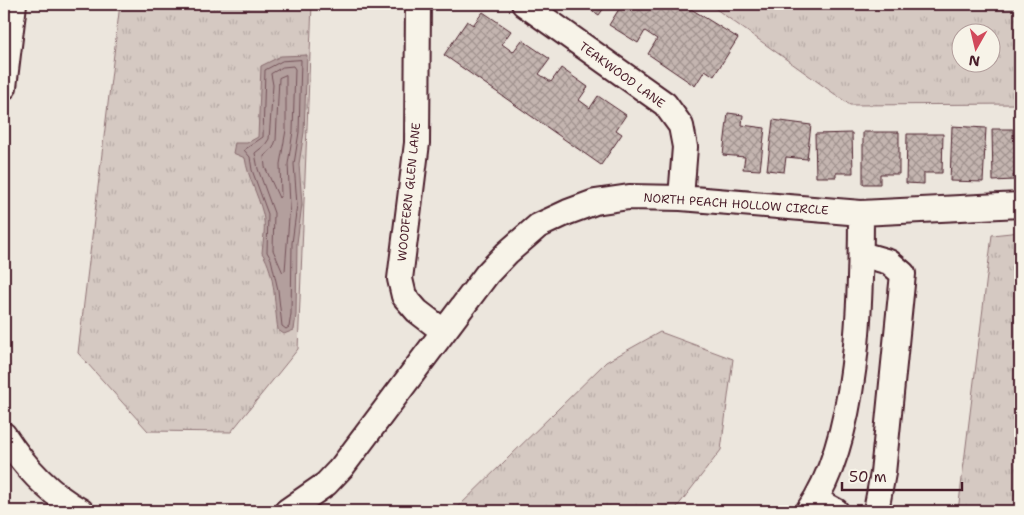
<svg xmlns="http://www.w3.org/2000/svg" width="1024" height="515" viewBox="0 0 1024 515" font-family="'Shantell Sans',sans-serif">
<defs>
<pattern id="grass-tufts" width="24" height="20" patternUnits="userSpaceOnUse" patternTransform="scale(1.25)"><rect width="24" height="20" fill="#d5c9c2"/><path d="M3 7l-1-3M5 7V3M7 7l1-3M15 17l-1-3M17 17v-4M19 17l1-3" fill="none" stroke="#b8aca7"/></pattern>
<pattern id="building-cross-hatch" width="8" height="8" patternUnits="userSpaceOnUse" patternTransform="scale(1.25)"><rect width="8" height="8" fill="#c4b5b0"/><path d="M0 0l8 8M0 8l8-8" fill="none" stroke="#a1938f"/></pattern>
</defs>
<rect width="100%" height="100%" fill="#ece6dd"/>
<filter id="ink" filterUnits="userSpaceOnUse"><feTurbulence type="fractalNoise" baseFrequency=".02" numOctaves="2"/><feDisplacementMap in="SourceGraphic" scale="10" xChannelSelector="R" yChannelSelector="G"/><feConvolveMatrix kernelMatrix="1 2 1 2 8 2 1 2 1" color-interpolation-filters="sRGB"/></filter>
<g filter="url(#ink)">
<path fill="url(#grass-tufts)" stroke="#907476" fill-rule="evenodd" d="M 120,4 L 312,4 L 298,349 L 231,432 L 148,431 L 78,353 Z
M 709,4 L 1020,4 L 1020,104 L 850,105 ZM 962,32 L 992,32 L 992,62 L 962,62 Z
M 1020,232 L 1020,511 L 958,511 L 992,235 Z
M 660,332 L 733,359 L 721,450 L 674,511 L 454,511 L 606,362 Z"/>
<path fill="#b39f9d" stroke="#896c6f" d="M 307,55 L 304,132 L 299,164 L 302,204 L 297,243 L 296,315 L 294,330 L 284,334 L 278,330 C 274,306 276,274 262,253 C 263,240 266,227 263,214 C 258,194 248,178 245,158 L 233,153 L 235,143 L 247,143 L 258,137 L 261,66 L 281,56 Z"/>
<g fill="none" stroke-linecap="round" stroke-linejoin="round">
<path stroke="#745259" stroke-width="1" d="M 301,60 L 299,132 L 294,164 L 297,205 L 292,243 L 291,314 L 289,327 L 286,329 L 282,326 L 278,290 L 271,259 L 267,252 L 268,214 L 252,170 L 250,157 L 244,150 L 263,137 L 265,70 L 282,61 Z
M 283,67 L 293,66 L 295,69 L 293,131 L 288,164 L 290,205 L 285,271 L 283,273 L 273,250 L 274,213 L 258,169 L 255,153 L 265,145 L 269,139 L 273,85 L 271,74 Z
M 286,75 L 286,130 L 280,164 L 281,195 L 279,198 L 265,167 L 264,156 L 273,148 L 276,140 L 279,78 Z"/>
</g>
<path fill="url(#building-cross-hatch)" stroke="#4a1f2b" d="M 582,4 L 607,4 L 599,15 Z
M 610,4 L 683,4 L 738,38 L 714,76 L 705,70 L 695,86 L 648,54 L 657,39 L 645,31 L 638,43 L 609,25 L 619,9 Z
M 483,12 L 511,31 L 502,44 L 513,52 L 522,40 L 550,59 L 539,74 L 551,82 L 561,68 L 588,87 L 579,100 L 590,108 L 598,96 L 626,115 L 616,130 L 622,134 L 601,165 L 444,55 L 467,21 L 473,25 Z
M 728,113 L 743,115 L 742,125 L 765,128 L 760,170 L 743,169 L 745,157 L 723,155 Z
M 773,120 L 811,125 L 807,159 L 786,157 L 784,172 L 767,170 Z
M 952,126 L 986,128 L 983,182 L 950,181 Z
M 992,129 L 1013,129 L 1013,138 L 1020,138 L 1020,175 L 1013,175 L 1014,180 L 993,181 Z
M 863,132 L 899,132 L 899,174 L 880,174 L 880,184 L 863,184 Z
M 852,133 L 853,173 L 836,173 L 836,177 L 816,177 L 815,134 Z
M 907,134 L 943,134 L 942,173 L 924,173 L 924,184 L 906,183 Z"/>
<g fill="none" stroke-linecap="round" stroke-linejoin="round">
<g stroke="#4a1f2b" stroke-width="28">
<path id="minor" d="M 418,4 L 417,143 L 400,279 L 404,296 L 417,311 L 443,331
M 524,4 L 665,104 L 681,126 L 685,147 L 681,198
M 4,87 L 14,4
M 861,254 L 889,262 L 903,274 L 883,473 L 876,511
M 4,435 C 24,466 48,493 81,511
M 816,500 L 836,511
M 287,511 L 326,484 L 342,467 L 487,274 L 507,253 L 538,226 L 568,212 L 595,202 L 629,197 L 681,198 L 861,213 L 1020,205
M 808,511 C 859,439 861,299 861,213"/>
</g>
<use href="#minor" stroke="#f7f3e8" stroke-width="24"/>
</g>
</g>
<g text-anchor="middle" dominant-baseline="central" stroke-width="4" stroke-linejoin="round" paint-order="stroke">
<g font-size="12" fill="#4a1f2b" stroke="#f7f3e8">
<text transform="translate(622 75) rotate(36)">TEAKWOOD LANE</text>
<text transform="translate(409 192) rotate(-84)">WOODFERN GLEN LANE</text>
<text transform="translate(736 204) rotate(4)">NORTH PEACH HOLLOW CIRCLE</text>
</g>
</g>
<rect width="1024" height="515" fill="none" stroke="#f7f3e8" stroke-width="20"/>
<rect x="10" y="10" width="1004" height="495" fill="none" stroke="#4a1f2b" stroke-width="2" filter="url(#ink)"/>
<g transform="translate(976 48) rotate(188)"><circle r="24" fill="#f7f3e8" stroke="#b29e9c"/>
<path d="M0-4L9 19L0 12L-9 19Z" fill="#d1495b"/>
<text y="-8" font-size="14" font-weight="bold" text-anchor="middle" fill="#4a1f2b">N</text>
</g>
<path d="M842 482v8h120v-8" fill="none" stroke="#4a1f2b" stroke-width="2.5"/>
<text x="849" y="482" font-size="15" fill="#4a1f2b" stroke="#f7f3e8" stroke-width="4" paint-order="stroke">50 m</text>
</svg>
